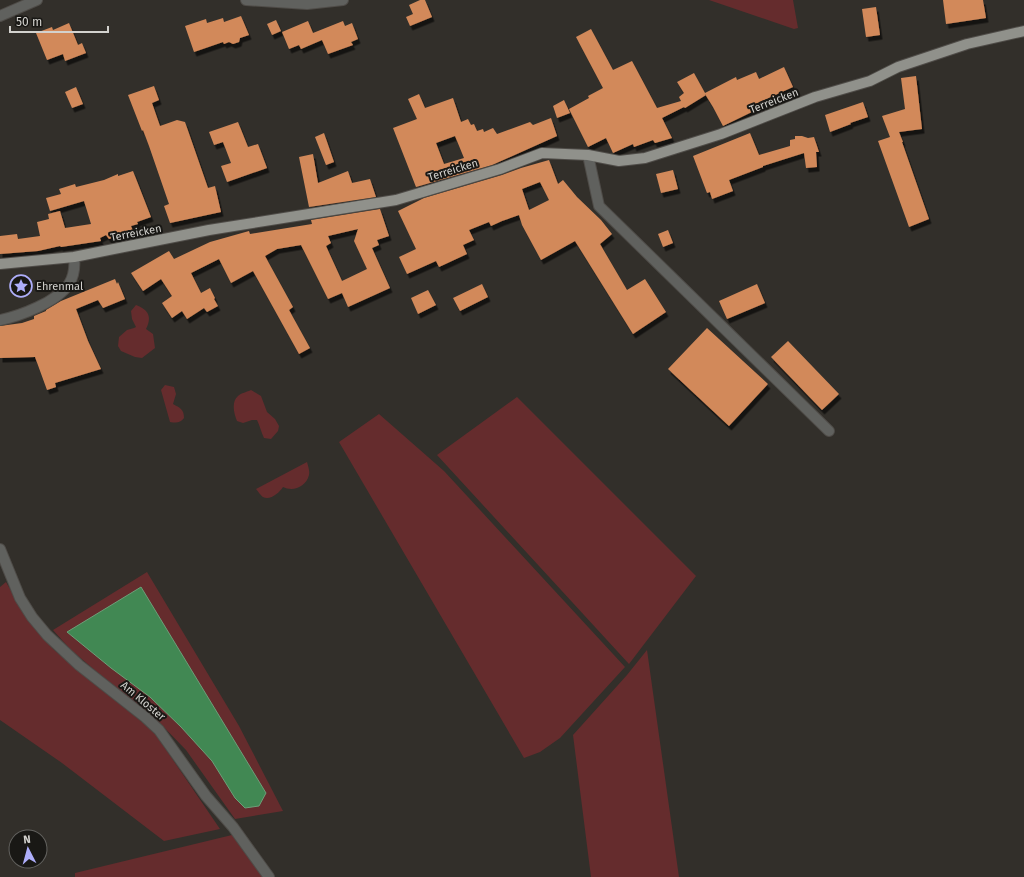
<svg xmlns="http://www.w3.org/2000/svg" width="1024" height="877" viewBox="0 0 1024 877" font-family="'Fira Sans',sans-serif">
<defs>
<filter id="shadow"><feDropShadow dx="2.5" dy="4.5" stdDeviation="0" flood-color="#0009"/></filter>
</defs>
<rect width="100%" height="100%" fill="#322f2a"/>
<path fill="#652c2d" d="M 709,0 L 793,0 L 798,28 L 794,29 Z
M 136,305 C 149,310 152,317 146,329 L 153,334 L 155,348 L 142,358 L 135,357 L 121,351 L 118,346 L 119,337 L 127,330 L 134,328 L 136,327 L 132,319 L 131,311 Z
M 165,385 L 174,387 L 176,394 L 173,404 C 180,408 184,409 184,418 C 180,423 177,423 170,422 L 161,390 Z
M 251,390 L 261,396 L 267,412 L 275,419 L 279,426 L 278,431 L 271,439 L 264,438 C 261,432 260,426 257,420 L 252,420 L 243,423 L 237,421 C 234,414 231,402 238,396 C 241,393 247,392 251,390 Z
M 517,397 L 696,576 L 629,664 L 437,455 Z
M 379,414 L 444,471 L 625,667 L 560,738 L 540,752 L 524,758 L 339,442 Z
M 307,462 C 308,466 310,471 309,475 C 306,487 293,492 283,487 C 279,493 270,501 263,497 C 261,496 258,491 256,489 Z
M 147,572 L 239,726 L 283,811 L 235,819 L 186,750 L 154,717 L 97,672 L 70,649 L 53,630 Z
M 6,582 L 25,615 L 53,649 L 83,675 L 142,722 L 156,735 L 220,829 L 164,841 L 62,763 L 0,720 L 0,587 Z
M 647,650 L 679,877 L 591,877 L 573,735 L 627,675 Z
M 232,835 L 263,877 L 75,877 L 75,873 Z"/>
<path fill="#418853" stroke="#6d9e78" d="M 141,587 L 266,793 L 259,806 L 245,808 L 235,798 L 212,761 L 181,727 L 150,697 L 111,668 L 67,632 Z"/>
<path fill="#d2895a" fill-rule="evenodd" filter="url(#shadow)" d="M 420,0 L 425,0 L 432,17 L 410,26 L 406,17 L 413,14 L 409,5 Z
M 943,0 L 983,0 L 986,18 L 946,24 Z
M 876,7 L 880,35 L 866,37 L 862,9 Z
M 241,16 L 249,35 L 240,38 L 239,42 L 233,44 L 229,42 L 224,44 L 223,42 L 194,52 L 185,26 L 206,19 L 207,23 L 223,18 L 224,22 Z
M 276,20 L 281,31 L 272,35 L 267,24 Z
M 308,21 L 313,33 L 343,21 L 345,26 L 352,23 L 358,39 L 351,42 L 353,45 L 328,54 L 322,40 L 301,49 L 299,45 L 289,49 L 282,32 Z
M 69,23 L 78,45 L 82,43 L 86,53 L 65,61 L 63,54 L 47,60 L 36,33 L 52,27 L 53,30 Z
M 591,29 L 613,70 L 632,61 L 657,108 L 681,101 L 679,97 L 684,93 L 677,82 L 694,73 L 705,93 L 736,77 L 737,80 L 756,72 L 759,79 L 784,67 L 793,87 L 753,105 L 756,110 L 723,126 L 713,107 L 705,94 L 706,95 L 685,108 L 684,107 L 662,118 L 672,138 L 655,143 L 653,140 L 634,147 L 633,144 L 613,153 L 606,138 L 588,147 L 569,109 L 589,98 L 588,96 L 603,88 L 576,37 Z
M 916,76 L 922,129 L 899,132 L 903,142 L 902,142 L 929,219 L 909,227 L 878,141 L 890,137 L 882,116 L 905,109 L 901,78 Z
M 154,86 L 159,100 L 152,103 L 160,126 L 177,120 L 185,122 L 208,188 L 215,186 L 221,212 L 170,223 L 164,206 L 169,204 L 149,146 L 143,130 L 142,131 L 128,95 Z
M 76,87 L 83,104 L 72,108 L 65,92 Z
M 419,94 L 425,108 L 453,98 L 461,122 L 468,119 L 471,125 L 474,124 L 477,131 L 483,129 L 484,132 L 493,128 L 497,134 L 530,122 L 533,125 L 551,118 L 557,136 L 492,165 L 416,187 L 393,128 L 417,119 L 408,99 ZM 455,136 L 464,158 L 444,164 L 436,143 Z
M 564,100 L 570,113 L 557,118 L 553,106 Z
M 863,102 L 868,117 L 850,123 L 851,124 L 830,132 L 825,115 Z
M 238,122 L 248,147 L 258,144 L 267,168 L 227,182 L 221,166 L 231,163 L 223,142 L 214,145 L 209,132 Z
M 324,133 L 334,162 L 326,165 L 315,137 Z
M 750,133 L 759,155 L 790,146 L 790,140 L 795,139 L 795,136 L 802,136 L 808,138 L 814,137 L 819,152 L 816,152 L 817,167 L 806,168 L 804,153 L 763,166 L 763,167 L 729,180 L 733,191 L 712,199 L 710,192 L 707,193 L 693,156 Z
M 313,154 L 318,183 L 348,171 L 352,183 L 370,179 L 376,197 L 309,207 L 299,157 Z
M 549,160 L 558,184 L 563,180 L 577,197 L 601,220 L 612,234 L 600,244 L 627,290 L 645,279 L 666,312 L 633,334 L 575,241 L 541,260 L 522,225 L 519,215 L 502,221 L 491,226 L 489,222 L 469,230 L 474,240 L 463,245 L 467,254 L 439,267 L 436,261 L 407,274 L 399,257 L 416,249 L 398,211 L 424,198 L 502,175 L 521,168 ZM 540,182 L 549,200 L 529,210 L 522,189 Z
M 673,170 L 678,189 L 661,193 L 656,174 Z
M 133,171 L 151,217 L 137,222 L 138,224 L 131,226 L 133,231 L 109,239 L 106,235 L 100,238 L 101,241 L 61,247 L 60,246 L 38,251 L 0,254 L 0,236 L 17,234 L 18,239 L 40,236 L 37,222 L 49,219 L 48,214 L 60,211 L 65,228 L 91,224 L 84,201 L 50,211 L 46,198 L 61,194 L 59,189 L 75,184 L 76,187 L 104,180 L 118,174 L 118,176 Z
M 380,209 L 389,236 L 377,240 L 379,245 L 372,248 L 390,288 L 348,307 L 342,293 L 328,299 L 301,245 L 277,249 L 265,256 L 293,307 L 289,310 L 310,348 L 299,354 L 253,271 L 231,283 L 219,259 L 191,273 L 201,293 L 210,288 L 215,298 L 214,299 L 218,306 L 207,312 L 204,308 L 187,319 L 182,311 L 172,318 L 162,303 L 172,296 L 161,279 L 143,291 L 131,273 L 169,251 L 174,259 L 210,242 L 249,231 L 250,234 L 312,224 L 311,220 ZM 358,229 L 354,241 L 367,269 L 342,281 L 326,246 L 331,243 L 328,236 Z
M 668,230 L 673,243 L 663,247 L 658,234 Z
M 115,279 L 117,284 L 118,282 L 125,299 L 103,308 L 98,300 L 76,309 L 88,341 L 101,369 L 55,383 L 56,387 L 47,390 L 35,357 L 0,358 L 0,326 L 22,323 L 34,319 L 34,316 L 46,311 L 46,310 L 61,301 Z
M 482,284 L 488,297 L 460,311 L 453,298 Z
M 757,284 L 765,303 L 727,319 L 719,301 Z
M 428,290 L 436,305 L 418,314 L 411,298 Z
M 707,328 L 768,384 L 729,426 L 668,369 Z
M 788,341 L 839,394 L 822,410 L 771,357 Z"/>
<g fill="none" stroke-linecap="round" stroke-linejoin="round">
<g stroke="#4f4c48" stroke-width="12">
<path id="minor" d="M 246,0 L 307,4 L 343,0
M 0,16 L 37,0
M 588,155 L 599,206 L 829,431
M 0,320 C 20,316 57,302 69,284 C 74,276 75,266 74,257
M 0,549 L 20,598 L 32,617 L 47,635 L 79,665 L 145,717 L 159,730 L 206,796 L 233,827 L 269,877"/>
</g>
<g stroke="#4f4c48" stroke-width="12">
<path id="major" d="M 0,264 L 74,257 L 209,230 L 396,200 L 500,169 L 542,153 L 588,155 L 619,161 L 645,158 L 721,134 L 815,97 L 870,81 L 898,67 L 967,44 L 1024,31"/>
</g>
<use href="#minor" stroke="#60615e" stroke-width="10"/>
<use href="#major" stroke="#90918b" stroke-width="10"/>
</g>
<defs>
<g id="sight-ring" transform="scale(1.15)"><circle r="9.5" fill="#191815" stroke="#aeaefa" stroke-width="1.5"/><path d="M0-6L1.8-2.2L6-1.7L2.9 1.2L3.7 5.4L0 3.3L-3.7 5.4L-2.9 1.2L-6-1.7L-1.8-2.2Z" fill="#aeaefa"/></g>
</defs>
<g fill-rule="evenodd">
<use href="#sight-ring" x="21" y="286"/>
</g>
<g text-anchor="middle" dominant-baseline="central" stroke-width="4" stroke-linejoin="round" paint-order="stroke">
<g font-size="11" fill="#d3d2ce" stroke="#191815">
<text transform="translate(774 101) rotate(-21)">Terreicken</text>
<text transform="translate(453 170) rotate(-17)">Terreicken</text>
<text transform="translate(136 233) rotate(-11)">Terreicken</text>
<text transform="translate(143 701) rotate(40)">Am Kloster</text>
</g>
<g font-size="11" fill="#d3d2ce" stroke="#191815" text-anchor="start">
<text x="36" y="286">Ehrenmal</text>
</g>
</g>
<g transform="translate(28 849) rotate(354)"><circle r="19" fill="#191815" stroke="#63625f"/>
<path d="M0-3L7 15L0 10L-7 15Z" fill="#aeaefa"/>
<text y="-6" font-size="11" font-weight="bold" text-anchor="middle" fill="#d3d2ce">N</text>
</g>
<path d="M10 26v6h98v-6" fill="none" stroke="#d3d2ce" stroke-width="2"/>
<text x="16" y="26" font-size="12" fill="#d3d2ce" stroke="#191815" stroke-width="3" paint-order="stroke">50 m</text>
</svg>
